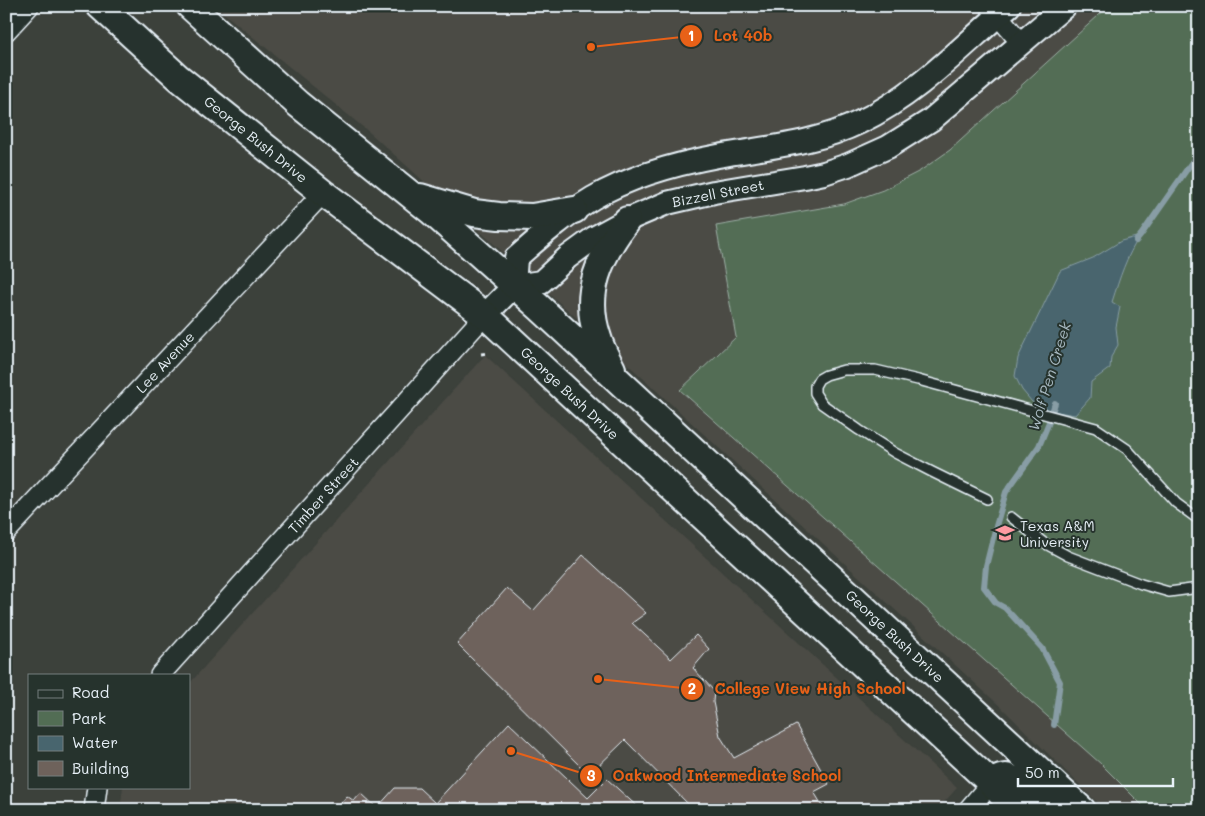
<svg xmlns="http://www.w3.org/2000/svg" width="1205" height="816" viewBox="0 0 1205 816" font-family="Mali,sans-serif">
<rect width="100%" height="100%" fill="#3c413b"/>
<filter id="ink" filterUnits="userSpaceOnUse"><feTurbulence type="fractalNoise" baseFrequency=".02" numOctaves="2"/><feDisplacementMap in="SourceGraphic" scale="10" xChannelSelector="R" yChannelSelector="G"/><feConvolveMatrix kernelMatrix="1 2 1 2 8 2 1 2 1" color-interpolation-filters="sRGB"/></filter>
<g filter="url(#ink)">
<path fill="#4b4b45" d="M 215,6 L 1199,6 L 1199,810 L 1105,810 L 1002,708 L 621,358 L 369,132 Z
M 485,355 L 957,788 L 937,810 L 120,810 L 123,787 L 189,787 L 189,684 Z"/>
<path fill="#526d54" stroke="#9dafa6" d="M 1109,6 L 1199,6 L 1199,810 L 1147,810 L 1101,764 L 680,390 L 736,337 L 716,226 L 844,204 L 883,190 L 920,171 L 950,150 Z"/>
<path fill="#48656e" stroke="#889da5" d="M 1140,236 C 1126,257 1120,277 1112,302 L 1120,307 L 1116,327 L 1118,345 L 1111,357 L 1110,368 L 1091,382 L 1090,398 L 1075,415 L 1052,411 L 1032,402 L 1022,390 L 1015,376 L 1018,358 L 1060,271 L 1093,258 L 1121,241 Z"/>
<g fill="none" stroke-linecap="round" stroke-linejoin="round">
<path stroke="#889da5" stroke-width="6" d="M 1136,241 L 1141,235 L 1199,152
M 1054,725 L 1060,682 L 1042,648 L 1005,608 L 996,603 L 984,587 L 986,566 L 996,526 L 1006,492 L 1039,446 L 1049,422 L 1055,403"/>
</g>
<path fill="#6e625b" stroke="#e8f1f8" d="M 583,555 L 646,613 L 632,623 L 671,659 L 696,635 L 709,649 L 693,668 L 714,691 L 713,702 L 720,736 L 734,758 L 796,725 L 829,784 L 814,792 L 825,810 L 694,810 L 625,740 L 589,775 L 457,644 L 507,588 L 533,611 Z
M 509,723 L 588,798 L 607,779 L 641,810 L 335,810 L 347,796 L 354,801 L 361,793 L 377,808 L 395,788 L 419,788 L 435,803 Z"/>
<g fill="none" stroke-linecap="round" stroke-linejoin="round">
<g stroke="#e8f1f8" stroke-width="12">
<path id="service" d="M 987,499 L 932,472 L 895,453 L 859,430 L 822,404 L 815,393 L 815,386 L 819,379 L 826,375 L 844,370 L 875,370 L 918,380 L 1096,428 L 1127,449 L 1176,503 L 1199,520
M 1011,517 L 1044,543 L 1068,556 L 1141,584 L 1169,592 L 1199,588"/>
</g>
<g stroke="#e8f1f8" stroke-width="22">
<path id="minor" d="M 990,6 L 1021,43
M 6,31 L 29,6
M 6,532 L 323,193
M 160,675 L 485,315
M 94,810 L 97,787
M 968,810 L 991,783"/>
</g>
<g stroke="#e8f1f8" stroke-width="26">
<path id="tertiary" d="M 514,286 L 541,282 L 568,257 L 594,238 L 627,220 L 667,203 L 714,192 L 805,177 L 824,173 L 848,165 L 888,147 L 931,120 L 1065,6
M 514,286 L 516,258 C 540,237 565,215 593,198 C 631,176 675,164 718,156 C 767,147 815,144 860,122 C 918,94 961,47 1009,6
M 485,315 L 514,286"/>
</g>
<g stroke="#e8f1f8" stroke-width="30">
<path id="secondary" d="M 100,6 L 179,78 L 323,193 L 485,315 L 991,783 L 1016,810
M 190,6 L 298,104 L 431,211 L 540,308 L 1082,810
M 420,197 L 474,213 L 499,216 L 532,217 L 574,210
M 612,369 C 607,359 601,349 598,338 C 582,292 600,256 627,220
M 991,783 C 995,781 1000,777 1006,777 C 1016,777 1038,802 1046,810"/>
</g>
<path stroke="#e8f1f8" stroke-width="3" stroke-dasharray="5 4" stroke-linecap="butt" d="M 481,354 L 489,353"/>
<use href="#service" stroke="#26332d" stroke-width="9"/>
<use href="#minor" stroke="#26332d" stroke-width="19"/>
<use href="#tertiary" stroke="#26332d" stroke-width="22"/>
<use href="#secondary" stroke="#26332d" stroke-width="26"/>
</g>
</g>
<defs>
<g id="university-bare" transform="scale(1.5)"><path d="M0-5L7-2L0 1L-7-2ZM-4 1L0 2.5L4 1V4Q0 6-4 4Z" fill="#ff9aa2" stroke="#26332d" stroke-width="2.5" paint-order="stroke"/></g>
</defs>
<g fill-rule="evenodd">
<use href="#university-bare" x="1005" y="533"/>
</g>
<g text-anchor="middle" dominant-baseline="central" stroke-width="4" stroke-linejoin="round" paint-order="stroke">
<g font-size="14" fill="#e8f1f8" stroke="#26332d">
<text transform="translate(256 139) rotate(39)">George Bush Drive</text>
<text transform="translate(718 193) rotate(-11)">Bizzell Street</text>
<text transform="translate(165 362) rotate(-47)">Lee Avenue</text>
<text transform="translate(570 393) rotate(43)">George Bush Drive</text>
<text transform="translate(323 495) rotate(-48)">Timber Street</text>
<text transform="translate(895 636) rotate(43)">George Bush Drive</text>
</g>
<g font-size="14" fill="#e8f1f8" stroke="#26332d" text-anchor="start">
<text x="1020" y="525">Texas A&amp;M<tspan x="1020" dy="16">University</tspan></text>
</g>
<g font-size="15" font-style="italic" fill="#a8b9c1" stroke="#26332d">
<text transform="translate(1049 376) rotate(-73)">Wolf Pen Creek</text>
</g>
</g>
<path fill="none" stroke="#e86118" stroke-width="2" d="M591 47L691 36M598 679L692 689M511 751L591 776"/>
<g fill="#e86118" stroke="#26332d" stroke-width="2">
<circle cx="591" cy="47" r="5"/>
<circle cx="598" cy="679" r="5"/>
<circle cx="511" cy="751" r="5"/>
<circle cx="691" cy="36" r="12"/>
<circle cx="692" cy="689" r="12"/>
<circle cx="591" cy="776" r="12"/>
</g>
<g font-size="15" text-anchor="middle" font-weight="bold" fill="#fff">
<text x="691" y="41">1</text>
<text x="692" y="694">2</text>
<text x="591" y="781">3</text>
</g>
<g font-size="15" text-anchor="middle" font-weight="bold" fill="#e86118" stroke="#26332d" stroke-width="4" stroke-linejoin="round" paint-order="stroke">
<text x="743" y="41">Lot 40b</text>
<text x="810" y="694">College View High School</text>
<text x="727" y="781">Oakwood Intermediate School</text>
</g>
<rect width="1205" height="816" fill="none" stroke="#26332d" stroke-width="25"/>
<rect x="12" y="12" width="1180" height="791" fill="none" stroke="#e8f1f8" stroke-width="2" filter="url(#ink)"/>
<rect x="28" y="674" width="162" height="115" fill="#26332d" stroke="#747f7e"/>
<rect x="38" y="690" width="25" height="8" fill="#26332d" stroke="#747f7e"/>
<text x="72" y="698" font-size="15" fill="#e8f1f8">Road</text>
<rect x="38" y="711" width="25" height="15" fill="#526d54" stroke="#747f7e"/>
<text x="72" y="724" font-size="15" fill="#e8f1f8">Park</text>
<rect x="38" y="736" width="25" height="15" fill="#48656e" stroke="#747f7e"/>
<text x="72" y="748" font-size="15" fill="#e8f1f8">Water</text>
<rect x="38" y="761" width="25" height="15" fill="#6e625b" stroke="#747f7e"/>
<text x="72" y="774" font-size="15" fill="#e8f1f8">Building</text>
<path d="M1018 778v8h155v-8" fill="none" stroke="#e8f1f8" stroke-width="2.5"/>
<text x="1025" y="778" font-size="15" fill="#e8f1f8" stroke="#26332d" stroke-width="4" paint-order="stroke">50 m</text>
</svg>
